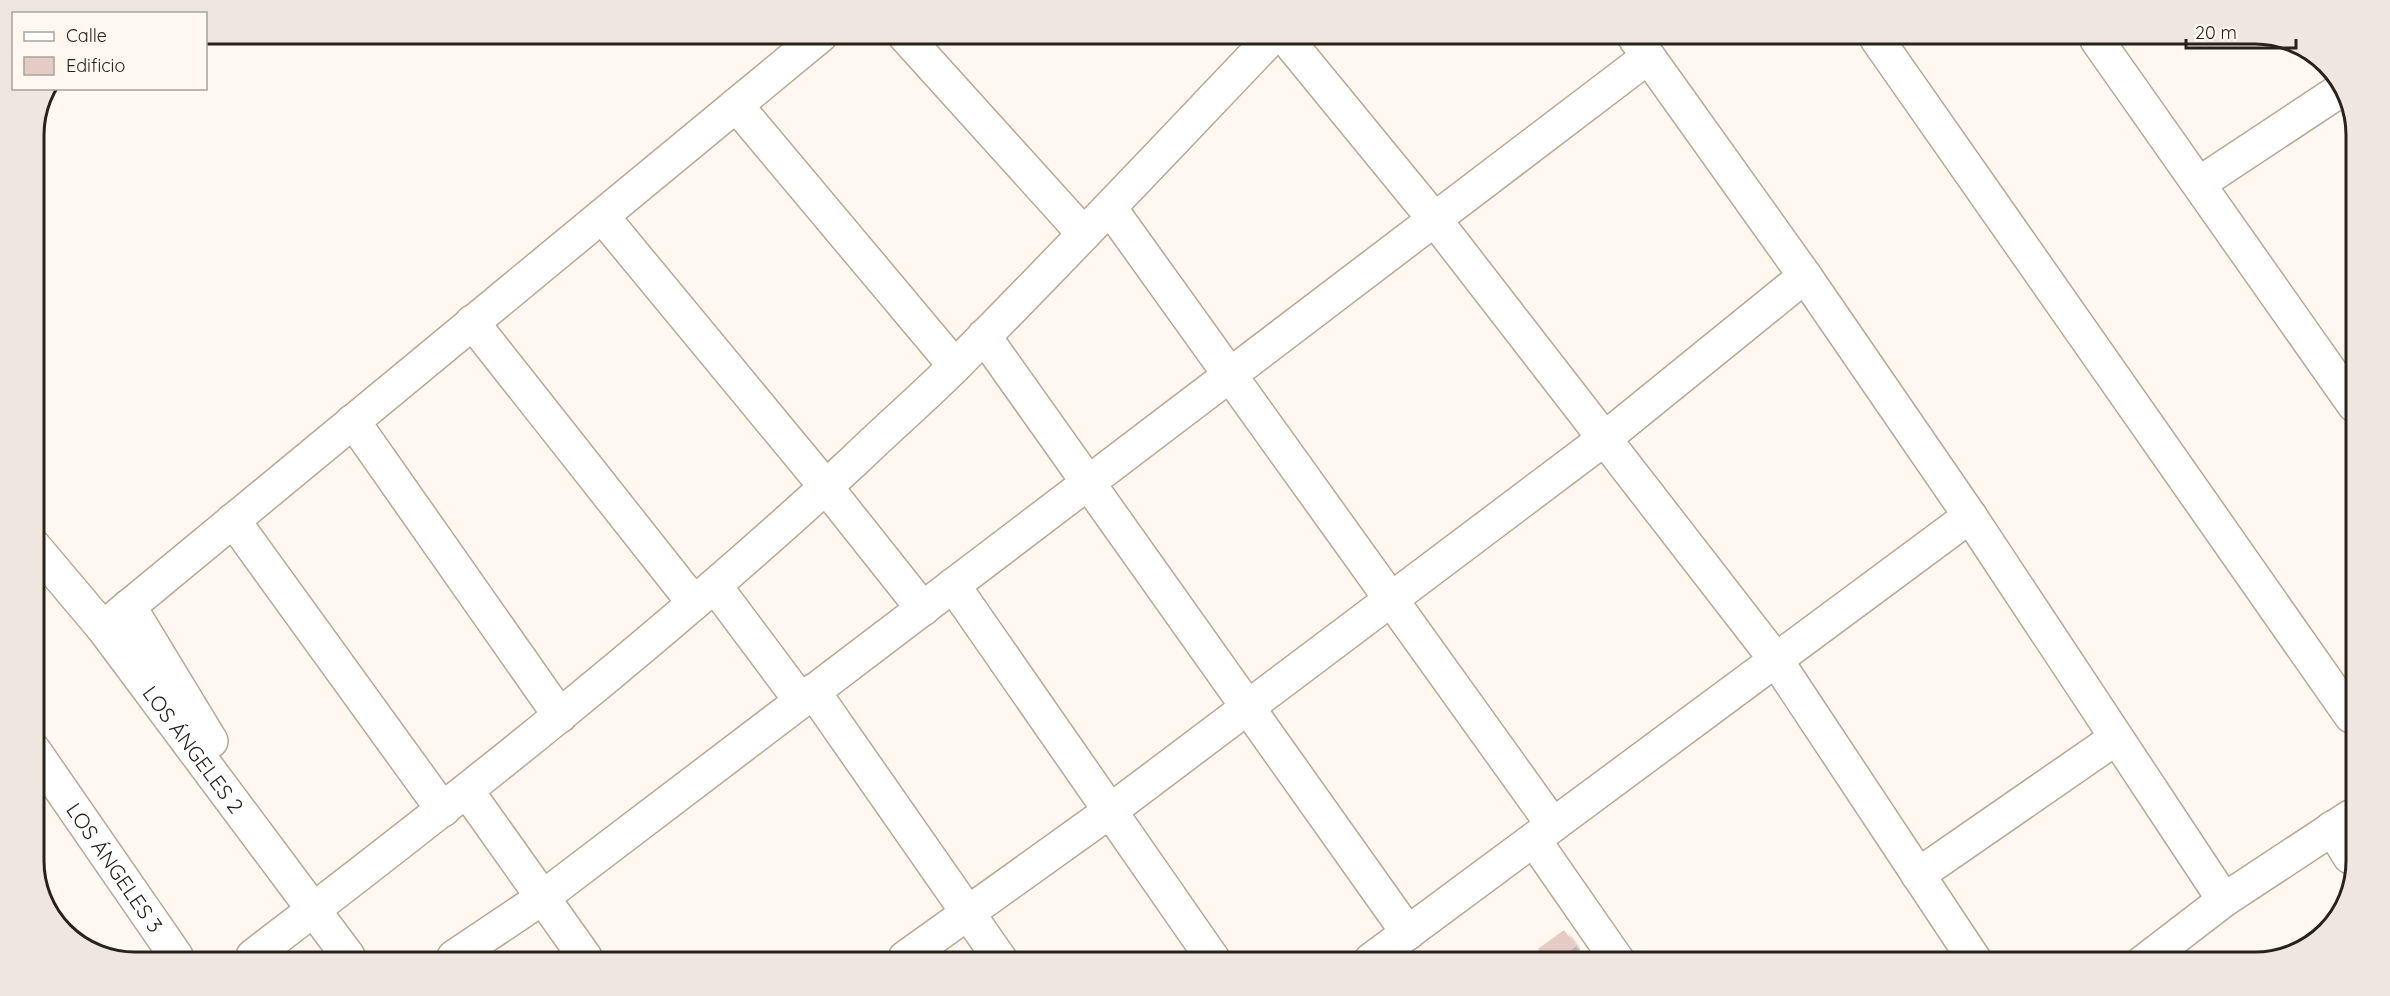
<svg xmlns="http://www.w3.org/2000/svg" width="2390" height="996" viewBox="0 0 2390 996" font-family="Quicksand,sans-serif">
<defs>
<filter id="shadow"><feDropShadow dx="5.5" dy="5.5" stdDeviation="1.5" flood-color="#0004"/></filter>
</defs>
<rect width="100%" height="100%" fill="#fff7f0"/>
<path fill="#e6cac4" filter="url(#shadow)" d="M 1564,930 L 1576,946 L 1556,961 L 1546,961 L 1538,949 Z"/>
<g fill="none" stroke-linecap="round" stroke-linejoin="round">
<g stroke="#b8a795" stroke-width="36">
<g id="street">
<path d="M 905,36 L 1084,234"/>
<path d="M 1285,37 L 1435,220 L 1776,660 L 1976,962"/>
<path d="M 1635,38 L 1805,276 L 1970,516 L 2224,900"/>
<path d="M 1877,39 L 2351,716"/>
<path d="M 2097,40 L 2354,405"/>
<path d="M 736,105 L 955,366"/>
<path d="M 2200,183 L 2342,89"/>
<path d="M 1110,208 L 1553,825"/>
<path d="M 602,216 L 826,487 L 923,609"/>
<path d="M 472,322 L 694,603"/>
<path d="M 984,336 L 1408,933"/>
<path d="M 353,421 L 560,716"/>
<path d="M 233,520 L 443,810"/>
<path id="s1" d="M 33,545 L 103,628 L 348,956"/>
<path d="M 953,585 L 1213,959"/>
<path d="M 715,586 L 801,701"/>
<path d="M 129,606 L 211,741"/>
<path d="M 103,628 L 821,35"/>
<path d="M 813,691 L 1000,959"/>
<path id="s2" d="M 33,749 L 176,956"/>
<path d="M 467,791 L 585,957"/>
<path d="M 2332,828 L 2350,857"/>
<path d="M 1534,840 L 1618,961"/>
<path d="M 1918,875 L 2116,738"/>
<path d="M 253,956 C 460,798 664,637 855,460 C 888,428 923,398 956,365 C 1063,258 1167,147 1272,37"/>
<path d="M 454,957 L 542,898 L 1648,57"/>
<path d="M 905,958 L 1110,811 L 1604,439 L 1805,276"/>
<path d="M 1371,960 L 1970,516"/>
</g>
</g>
<g stroke="#b8a795" stroke-width="36">
<path id="secondary" d="M 2142,963 L 2224,900 L 2350,817"/>
</g>
<use href="#street" stroke="#fff" stroke-width="33"/>
<use href="#secondary" stroke="#fff" stroke-width="33"/>
</g>
<g text-anchor="middle" dominant-baseline="central" stroke-width="4.5" stroke-linejoin="round" paint-order="stroke">
<g font-size="21" fill="#28221b" stroke="#fff7f0">
<text stroke="none"><textPath href="#s1" startOffset="260">LOS ÁNGELES 2</textPath></text>
<text stroke="none"><textPath href="#s2" startOffset="144">LOS ÁNGELES 3</textPath></text>
</g>
</g>
<path d="M0 0H2390V996H0ZM135 44H2255A91 91 0 0 1 2346 135V861A91 91 0 0 1 2255 952H135A91 91 0 0 1 44 861V135A91 91 0 0 1 135 44Z" fill="#eee6df" fill-rule="evenodd"/>
<path fill="none" stroke="#28221b" stroke-width="3" d="M135 44H2255A91 91 0 0 1 2346 135V861A91 91 0 0 1 2255 952H135A91 91 0 0 1 44 861V135A91 91 0 0 1 135 44Z"/>
<rect x="12" y="12" width="195" height="78" fill="#fff7f0" stroke="#a9a29b" stroke-width="1.5"/>
<rect x="24" y="32" width="30" height="9" fill="#ffffff" stroke="#a9a29b" stroke-width="1.5"/>
<text x="66" y="42" font-size="18" fill="#28221b">Calle</text>
<rect x="24" y="57" width="30" height="18" fill="#e6cac4" stroke="#a9a29b" stroke-width="1.5"/>
<text x="66" y="72" font-size="18" fill="#28221b">Edificio</text>
<path d="M2186 39v9h110v-9" fill="none" stroke="#28221b" stroke-width="3"/>
<text x="2195" y="39" font-size="18" fill="#28221b" stroke="#fff7f0" stroke-width="4.5" paint-order="stroke">20 m</text>
</svg>
